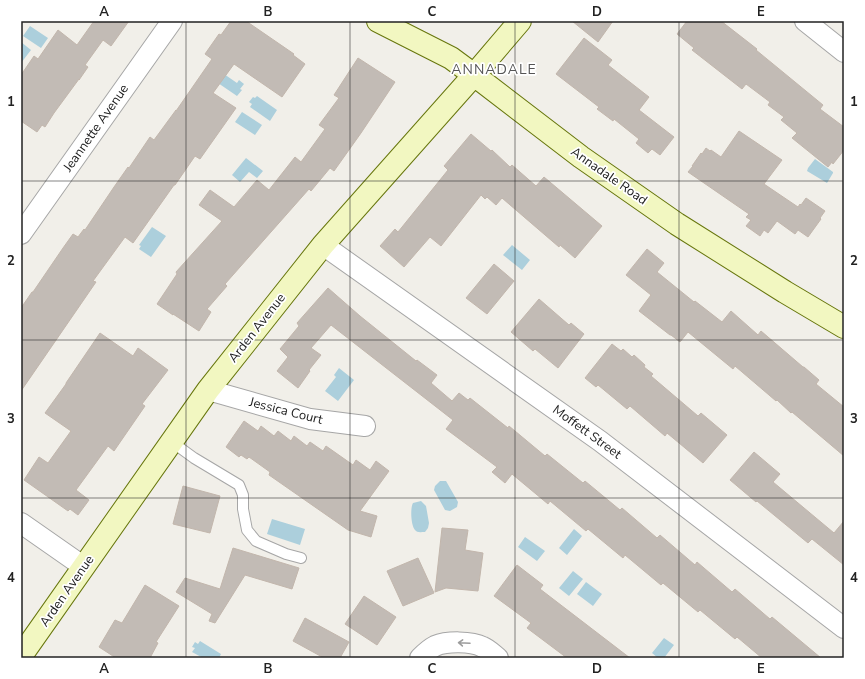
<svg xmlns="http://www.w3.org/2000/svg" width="865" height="679" viewBox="0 0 865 679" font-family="'Nunito Sans',sans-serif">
<rect width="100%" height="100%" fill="#f1efe9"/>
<path fill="#accfdc" d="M 30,26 L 48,38 L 41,48 L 23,36 Z
M 21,42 L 31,50 L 21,63 Z
M 224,74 L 237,83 L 239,80 L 244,84 L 240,89 L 242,90 L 237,96 L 218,83 Z
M 257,96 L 277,110 L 270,121 L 250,107 L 252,104 L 249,102 L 253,97 L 255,98 Z
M 242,112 L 262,125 L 255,135 L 235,122 Z
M 246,158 L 263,171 L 257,178 L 249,172 L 240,182 L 232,175 Z
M 815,159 L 833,172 L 833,173 L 827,183 L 807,171 L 808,168 Z
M 152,227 L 166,236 L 151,257 L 139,249 L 141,246 L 139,245 Z
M 512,245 L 530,260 L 522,270 L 503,255 Z
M 339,368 L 354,380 L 338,401 L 325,391 L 336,377 L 334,375 Z
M 440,481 L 446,481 L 458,502 L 457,507 L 450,511 L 445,510 L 434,490 L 435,486 Z
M 421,501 L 426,506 L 429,523 L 428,528 L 425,532 C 421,532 417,533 415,530 C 411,526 410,508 413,503 Z
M 272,519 L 305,529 L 300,545 L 267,534 Z
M 574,529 L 582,536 L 567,555 L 559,548 Z
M 525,537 L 545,551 L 537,561 L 518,547 Z
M 573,571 L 583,579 L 569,596 L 559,588 Z
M 586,582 L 602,594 L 593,606 L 577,594 Z
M 664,638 L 674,645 L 664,658 L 658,658 L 652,653 Z
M 200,641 L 221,654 L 219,658 L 203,658 L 192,652 L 195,648 L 192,647 L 195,642 L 198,644 Z"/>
<path fill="#c2bbb5" stroke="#c2b6ac" d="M 94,21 L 129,21 L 111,46 L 103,40 L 85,65 L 88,67 L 79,80 L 79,79 L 54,113 L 45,127 L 42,125 L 37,132 L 21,121 L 21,75 L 34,56 L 38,59 L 58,30 L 77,45 Z
M 231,21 L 246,21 L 294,54 L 293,55 L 305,64 L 282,97 L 234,64 L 213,93 L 236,108 L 200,159 L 195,156 L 175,185 L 174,185 L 133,243 L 125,237 L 93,281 L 96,282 L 21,391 L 21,308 L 32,292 L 33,292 L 63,248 L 73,234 L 78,237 L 84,229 L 85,230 L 114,187 L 128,167 L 129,168 L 150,137 L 154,140 L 176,110 L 176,111 L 212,59 L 205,54 L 219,34 L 221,35 Z
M 572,21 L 613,21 L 598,42 Z
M 687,21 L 721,21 L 757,49 L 756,50 L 823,105 L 820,109 L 844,127 L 844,150 L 833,164 L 832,162 L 828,167 L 792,138 L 797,133 L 781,120 L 784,117 L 768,105 L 770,102 L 746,84 L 742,89 L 692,50 L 694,48 L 677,34 Z
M 584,38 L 612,60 L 608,65 L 649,97 L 639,110 L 674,137 L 660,155 L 652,149 L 648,153 L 636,143 L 639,139 L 614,119 L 613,121 L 597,109 L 599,107 L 556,74 Z
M 358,58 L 395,82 L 361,133 L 334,171 L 330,168 L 311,191 L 309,189 L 225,284 L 227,286 L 207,309 L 211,312 L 199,331 L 173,314 L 173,315 L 157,304 L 177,274 L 176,272 L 222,221 L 199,205 L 210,190 L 234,207 L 257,180 L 269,190 L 295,157 L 301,162 L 325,129 L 319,125 L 339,98 L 334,95 Z
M 739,131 L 782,160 L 764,184 L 798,207 L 800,204 L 801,205 L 806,198 L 825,211 L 820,218 L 821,219 L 808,237 L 798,230 L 795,234 L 777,221 L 768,233 L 764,230 L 760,236 L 746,226 L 751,220 L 746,217 L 749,214 L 688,172 L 693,166 L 692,166 L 701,153 L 702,154 L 706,148 L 710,151 L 711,150 L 721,157 Z
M 471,134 L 491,151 L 492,150 L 510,167 L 512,165 L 536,186 L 544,177 L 602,226 L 575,258 L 560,245 L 559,247 L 502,198 L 496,205 L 487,197 L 485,199 L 481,195 L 441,246 L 430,237 L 404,267 L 380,246 L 395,229 L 398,232 L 448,170 L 444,166 Z
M 647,249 L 664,263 L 657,272 L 694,302 L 695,301 L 722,322 L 731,311 L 758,335 L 761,331 L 803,367 L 804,367 L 819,380 L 816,384 L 844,407 L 844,456 L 792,412 L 791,413 L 777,400 L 776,401 L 735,366 L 733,369 L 688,332 L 680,342 L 671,335 L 670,335 L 639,311 L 651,295 L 626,275 Z
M 494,264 L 514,281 L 487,314 L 466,298 Z
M 328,288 L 360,316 L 416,361 L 417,360 L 437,375 L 431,383 L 452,401 L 459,393 L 468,400 L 470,398 L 508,428 L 509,426 L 545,456 L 547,454 L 583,483 L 585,481 L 620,510 L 622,508 L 657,538 L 660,535 L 695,565 L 697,562 L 732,592 L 735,589 L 770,619 L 772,617 L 821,658 L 762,658 L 737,637 L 735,639 L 700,610 L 698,612 L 663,583 L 661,585 L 625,555 L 623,558 L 588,529 L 586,531 L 550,501 L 548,504 L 512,474 L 505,483 L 492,472 L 497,467 L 446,429 L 453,420 L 331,325 L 311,348 L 321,355 L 309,370 L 310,371 L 298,388 L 277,371 L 288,357 L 280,349 L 299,326 L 297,323 Z
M 539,299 L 569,325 L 571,323 L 584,334 L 558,368 L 535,349 L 533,351 L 511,332 Z
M 100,333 L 133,356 L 138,348 L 168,370 L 142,404 L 145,406 L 114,451 L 108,446 L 76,490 L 89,500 L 78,515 L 70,509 L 68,511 L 24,480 L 39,457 L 48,463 L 71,431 L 45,413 L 66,384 L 66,383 Z
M 612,344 L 621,351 L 623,349 L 632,357 L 634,355 L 645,365 L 644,367 L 653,374 L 651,376 L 698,416 L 701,413 L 727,435 L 703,463 L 667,433 L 665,436 L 630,406 L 627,409 L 598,385 L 596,387 L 585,378 Z
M 244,421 L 258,431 L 261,426 L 274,436 L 278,431 L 291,441 L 294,436 L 307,446 L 310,442 L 323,451 L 326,446 L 353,465 L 356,460 L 370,470 L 376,461 L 389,471 L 360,511 L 377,516 L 371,537 L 348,530 L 269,475 L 270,472 L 249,457 L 247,459 L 241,455 L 239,457 L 226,447 Z
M 754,452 L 780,474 L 773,482 L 834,533 L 844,521 L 844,565 L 812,539 L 808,543 L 757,501 L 756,502 L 730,480 Z
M 183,486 L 220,496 L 210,533 L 173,524 Z
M 442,528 L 468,530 L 465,550 L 483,553 L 478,591 L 446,588 L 435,592 Z
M 233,548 L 299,568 L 292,589 L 245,575 L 215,623 L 209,621 L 212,614 L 176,592 L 185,578 L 220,589 Z
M 418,558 L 434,593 L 403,606 L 387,571 Z
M 517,565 L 543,585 L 540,589 L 630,658 L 567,658 L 527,628 L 531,623 L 494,596 Z
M 145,585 L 179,606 L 156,642 L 158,643 L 150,658 L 116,658 L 99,647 L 115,620 L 122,623 Z
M 364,596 L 396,617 L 377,645 L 345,624 Z
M 305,618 L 349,642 L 340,658 L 324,658 L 293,641 Z"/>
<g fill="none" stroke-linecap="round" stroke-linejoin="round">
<g stroke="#a6a6a6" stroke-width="12">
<path id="lane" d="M 172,442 L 194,458 L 239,485 L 243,495 L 243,509 L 247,530 L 256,541 L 286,554 L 301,558"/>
</g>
<g stroke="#a6a6a6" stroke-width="22">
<path id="street" d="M 805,21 L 844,52
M 21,234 L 172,21
M 323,245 L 600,441 L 844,628
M 208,390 L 310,419 L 365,426
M 21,523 L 84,567
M 420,658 C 425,653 429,649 435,646 C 447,641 471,641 483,647 C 488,649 493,654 498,658"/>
</g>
<g stroke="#67760c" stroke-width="24">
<path id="secondary" d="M 378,21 L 451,58 L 474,75 L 581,157 L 677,224 L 785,292 L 844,327
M 21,656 L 208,390 L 323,245 L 474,75 L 520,21"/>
</g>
<use href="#lane" stroke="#fff" stroke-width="10"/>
<use href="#street" stroke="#fff" stroke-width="20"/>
<use href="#secondary" stroke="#f2f7c1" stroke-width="22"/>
</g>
<defs><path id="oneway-shaft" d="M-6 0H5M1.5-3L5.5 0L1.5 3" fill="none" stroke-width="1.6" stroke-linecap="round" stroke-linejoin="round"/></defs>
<use stroke="#9c9c9c" href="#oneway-shaft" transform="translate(464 643) rotate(-177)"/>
<path fill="none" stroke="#222" stroke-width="1" stroke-opacity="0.55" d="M 186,21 L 186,658M 350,21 L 350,658M 515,21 L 515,658M 679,21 L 679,658M 21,181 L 844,181M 21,340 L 844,340M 21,498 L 844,498"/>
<g text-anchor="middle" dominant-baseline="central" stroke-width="3.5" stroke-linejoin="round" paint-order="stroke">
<g font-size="13" fill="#222" stroke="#fff">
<text transform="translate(96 128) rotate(-55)">Jeannette Avenue</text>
<text transform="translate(609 176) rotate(35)">Annadale Road</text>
<text transform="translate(257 328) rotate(-52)">Arden Avenue</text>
<text transform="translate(286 411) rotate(14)">Jessica Court</text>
<text transform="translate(587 432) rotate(36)">Moffett Street</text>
<text transform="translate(67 591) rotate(-55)">Arden Avenue</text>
</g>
<g font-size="14" letter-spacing="1" fill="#555" stroke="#fff">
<text x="494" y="69">ANNADALE</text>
</g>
</g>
<rect width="865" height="679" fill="none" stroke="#ffffff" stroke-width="44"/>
<rect x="22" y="22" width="821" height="635" fill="none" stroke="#222" stroke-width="1.5"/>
<g font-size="13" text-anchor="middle" font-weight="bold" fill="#222">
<text x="104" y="16">A</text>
<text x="268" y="16">B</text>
<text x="432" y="16">C</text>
<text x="597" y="16">D</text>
<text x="761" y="16">E</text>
<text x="11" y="106">1</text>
<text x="854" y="106">1</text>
<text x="11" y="265">2</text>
<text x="854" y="265">2</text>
<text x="11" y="423">3</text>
<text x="854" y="423">3</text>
<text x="11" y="582">4</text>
<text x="854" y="582">4</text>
<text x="104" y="673">A</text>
<text x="268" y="673">B</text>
<text x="432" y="673">C</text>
<text x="597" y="673">D</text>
<text x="761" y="673">E</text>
</g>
</svg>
